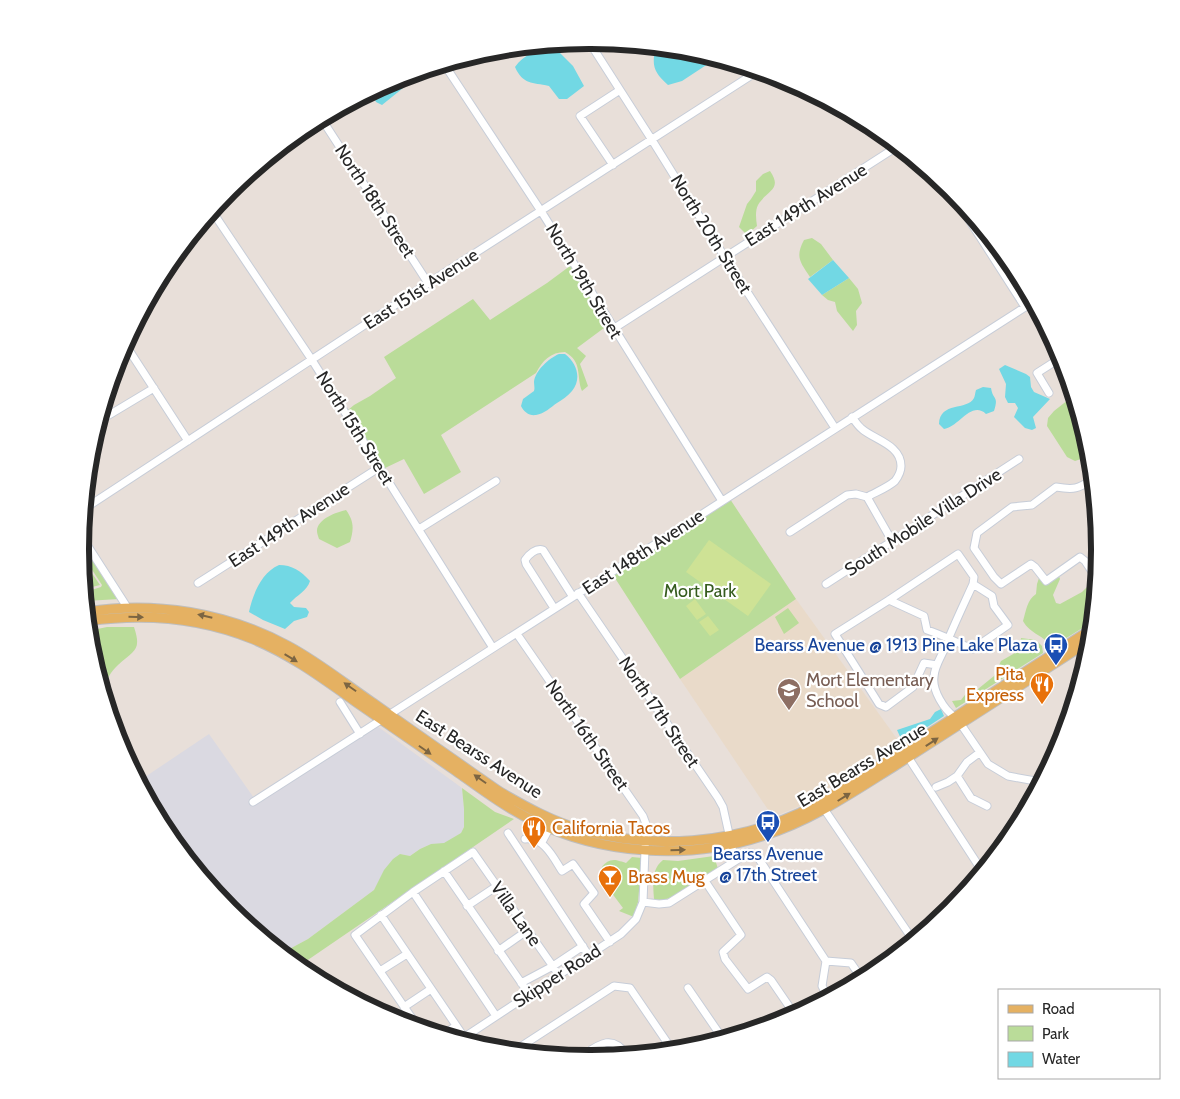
<svg xmlns="http://www.w3.org/2000/svg" width="1180" height="1099" viewBox="0 0 1180 1099" font-family="Cabin,sans-serif">
<rect width="100%" height="100%" fill="#e8dfd9"/>
<path fill="#dad9e1" d="M 377,726 L 462,788 L 464,809 L 464,827 L 461,833 L 444,844 L 431,844 L 420,849 L 410,856 L 400,854 L 390,864 L 374,890 L 308,939 L 282,953 L 230,910 L 166,832 L 139,781 L 209,734 L 254,798 L 249,801 L 252,805 Z"/>
<path fill="#e9dac9" d="M 796,599 L 900,743 L 800,806 L 773,817 L 680,679 Z"/>
<path fill="#badc99" d="M 770,171 C 783,190 767,190 758,205 C 755,211 756,219 757,226 L 749,233 L 745,233 L 739,227 L 747,204 L 751,199 L 756,191 L 756,181 L 763,174 Z
M 812,238 L 821,244 L 833,260 L 810,277 C 800,262 795,257 804,240 Z
M 570,266 L 608,325 L 577,348 L 586,356 L 580,364 L 588,386 L 582,391 C 576,376 583,362 565,352 C 551,352 542,361 536,373 L 441,435 L 461,472 L 424,494 L 404,459 L 385,468 L 348,410 L 354,405 L 370,396 L 396,378 L 384,357 L 473,299 L 490,320 L 547,283 Z
M 849,278 L 858,289 L 862,303 L 856,311 L 857,325 L 853,331 L 837,311 L 835,302 L 828,300 L 822,295 Z
M 1073,396 L 1090,456 L 1075,461 L 1067,457 L 1047,426 L 1048,418 L 1054,411 Z
M 730,499 L 796,599 L 680,679 L 613,575 Z
M 346,510 C 354,521 354,529 350,542 L 337,548 L 319,539 C 318,536 317,533 317,531 C 317,519 337,512 346,510 Z
M 81,541 L 119,599 L 86,601 L 85,592 L 101,587 L 102,585 L 81,553 Z
M 81,557 L 100,585 L 84,589 Z
M 1054,575 L 1059,576 L 1060,579 L 1053,595 L 1056,603 L 1060,604 L 1082,592 L 1092,582 L 1096,581 L 1092,622 L 1052,647 C 1045,636 1030,634 1023,621 C 1026,611 1027,600 1036,594 L 1037,584 L 1039,578 L 1044,576 Z
M 788,608 L 799,623 L 784,634 L 775,617 Z
M 107,627 L 134,627 C 142,651 134,650 118,665 C 111,671 107,680 102,687 L 90,649 L 88,631 Z
M 1021,638 L 1036,640 L 1042,646 L 1043,653 L 956,708 L 952,701 L 961,700 L 968,691 L 978,689 L 994,676 L 1001,661 L 1020,650 Z
M 462,788 L 495,812 L 514,819 L 299,966 L 282,953 L 308,939 L 374,890 L 384,870 L 393,859 L 400,854 L 410,856 L 420,849 L 431,844 L 444,843 L 461,833 L 464,827 L 464,809 Z
M 714,856 L 718,869 C 704,877 670,906 654,899 C 653,885 651,869 663,860 L 678,861 Z
M 632,857 L 642,858 L 638,902 L 634,917 L 619,911 L 623,908 L 605,884 L 601,887 C 597,876 600,861 614,860 C 617,860 623,862 626,863 Z"/>
<path fill="#cee295" d="M 709,540 L 771,584 L 748,616 L 686,572 Z
M 695,599 L 706,614 L 697,620 L 686,606 Z
M 708,616 L 719,630 L 710,636 L 699,622 Z"/>
<path fill="#72d8e4" d="M 552,45 L 573,66 L 584,86 L 567,99 L 559,99 L 549,86 C 532,82 523,85 515,67 C 523,55 539,49 552,45 Z
M 656,46 L 690,50 L 717,58 L 682,81 L 668,85 C 654,72 651,66 656,46 Z
M 415,73 L 418,76 L 382,105 L 376,102 L 371,91 L 395,79 Z
M 833,260 L 849,278 L 822,295 L 808,279 Z
M 559,354 L 565,354 C 577,363 582,379 572,391 C 568,396 562,400 557,403 C 551,407 544,414 536,415 C 529,416 524,412 521,406 L 523,399 L 534,391 C 535,388 534,385 534,382 C 535,371 549,358 559,354 Z
M 1005,365 L 1026,374 L 1030,377 L 1031,387 L 1034,392 L 1050,399 L 1033,417 L 1036,428 L 1032,430 L 1025,428 L 1014,417 L 1018,408 L 1015,403 L 1008,403 L 1005,397 L 1006,384 L 999,369 Z
M 983,387 L 991,388 C 993,401 999,395 994,411 L 986,414 C 971,400 958,428 944,429 L 939,424 C 940,401 967,411 974,398 C 975,396 975,393 976,390 Z
M 279,565 C 292,565 301,571 310,581 C 307,591 297,595 290,603 L 294,607 L 306,608 L 309,612 L 307,617 L 294,621 L 285,629 L 263,620 L 249,612 C 253,594 261,573 279,565 Z
M 941,709 L 944,716 L 903,743 L 897,730 L 930,719 L 935,712 Z"/>
<g fill="none" stroke-linecap="round" stroke-linejoin="round">
<g stroke="#c7cdd8" stroke-width="9">
<path id="minor" d="M 588,40 L 652,140 L 724,256 L 835,428
M 444,64 L 541,211 L 722,501
M 321,118 L 428,283
M 613,165 L 580,116 L 620,90
M 948,187 L 1025,307
M 212,211 L 312,360 L 493,648
M 613,329 L 898,146
M 125,344 L 188,441
M 118,360 L 130,352
M 1049,393 L 1037,373 L 1062,357
M 99,421 L 154,388
M 1093,479 C 1078,489 1074,490 1056,487 L 1032,505 L 1012,507 L 977,533 L 974,548 L 994,577 L 1001,584 L 1031,564 L 1035,567 L 1046,581 L 1080,557 L 1085,561 L 1095,576 L 1097,575
M 867,497 L 892,541
M 84,509 L 427,284 L 758,71
M 419,529 L 496,481
M 790,532 L 847,495 L 856,494 L 867,497 C 876,492 887,488 895,481 C 898,477 901,472 901,466 C 901,445 875,440 862,429 C 858,426 855,421 852,417
M 82,537 L 127,607
M 198,583 L 380,467
M 826,584 L 1019,459
M 578,593 L 718,798 L 723,807 L 735,861
M 889,600 L 924,616 L 927,630 C 943,635 957,643 973,649 L 1008,625 L 994,606 L 992,596 L 973,584
M 554,608 L 526,564 L 525,560 C 529,554 536,548 543,550 L 573,597
M 937,665 L 924,663 L 913,687 L 886,707 L 879,704 L 835,634 L 889,600 L 958,554 L 974,577 L 973,584 C 963,606 952,629 943,652 C 939,660 934,669 934,677 C 932,690 944,710 955,717
M 340,702 L 360,734
M 958,720 L 988,764 L 1008,776 L 1041,782
M 1056,750 L 1057,751
M 906,754 L 982,871
M 957,776 L 971,798 L 987,806
M 936,787 L 948,782 L 957,776 L 967,762 L 979,753
M 253,802 L 1033,302
M 822,806 L 913,940
M 508,833 L 589,956
M 525,839 C 544,837 553,857 562,871 L 573,864 L 594,893 L 584,904 L 610,942
M 542,842 L 551,825
M 1002,847 L 1002,837 L 1016,828
M 444,871 L 529,994
M 705,881 L 741,935 L 723,952 L 725,959 L 748,989 L 767,977 L 771,980 L 795,1015
M 413,892 L 496,1016
M 643,902 L 659,904 L 669,903 L 748,853 L 752,853 L 757,856 L 826,961 L 822,986 L 828,997
M 467,906 L 497,886
M 381,915 L 464,1037
M 498,951 L 528,930
M 826,961 L 851,963 L 862,979
M 380,971 L 407,954
M 521,983 L 553,966 L 583,946
M 688,988 L 723,1039
M 404,1007 L 431,989
M 418,1027 L 355,935 L 413,892 L 473,852 L 559,975
M 443,1035 L 456,1026
M 460,1040 L 621,934 L 636,919 L 643,902 L 646,824 L 643,816 L 517,634
M 514,1051 L 614,986 L 630,988 L 673,1051
M 579,1058 C 597,1046 611,1032 627,1055"/>
</g>
<g stroke="#bebebe" stroke-width="11">
<path id="major" d="M 87,612 C 155,601 227,613 288,646 C 318,662 345,684 373,703 C 415,733 457,762 500,792 C 526,807 553,822 582,830 C 653,850 733,844 800,813 C 838,794 874,768 910,746 C 971,707 1031,668 1092,629
M 88,621 C 144,613 201,618 253,639 C 292,655 325,680 359,704 C 391,726 424,749 456,771 C 480,788 505,807 532,820 C 602,855 688,860 762,836 C 811,821 853,792 896,765 C 961,724 1026,682 1091,640"/>
</g>
<use href="#minor" stroke="#fff" stroke-width="7"/>
<use href="#major" stroke="#e5b162" stroke-width="9"/>
</g>
<defs><path id="oneway-solid" d="M-6-.8H1V-3.2L6.5 0L1 3.2V.8H-6Z" transform="scale(1.25)"/></defs>
<g fill="#7c6542">
<use href="#oneway-solid" transform="translate(205 616) rotate(-167)"/>
<use href="#oneway-solid" transform="translate(136 617) rotate(1)"/>
<use href="#oneway-solid" transform="translate(291 658) rotate(31)"/>
<use href="#oneway-solid" transform="translate(350 687) rotate(-145)"/>
<use href="#oneway-solid" transform="translate(932 742) rotate(-33)"/>
<use href="#oneway-solid" transform="translate(425 750) rotate(35)"/>
<use href="#oneway-solid" transform="translate(480 779) rotate(-145)"/>
<use href="#oneway-solid" transform="translate(844 797) rotate(-32)"/>
<use href="#oneway-solid" transform="translate(678 850) rotate(-1)"/>
</g>
<defs>
<g id="bus-pin" transform="scale(1.25)"><path d="M0 17L-7.5 6A9.5 9.5 0 1 1 7.5 6Z" fill="#1a4fb4" stroke="#fff"/><path d="M-5-6H5V4H4V6H2V4H-2V6H-4V4H-5ZM-3.5-4V0h7V-4ZM-3.5 1.2v1.5H-2V1.2ZM2 1.2v1.5H3.5V1.2Z" fill="#fff"/></g>
<g id="restaurant-pin" transform="scale(1.25)"><path d="M0 17L-7.5 6A9.5 9.5 0 1 1 7.5 6Z" fill="#e8710a" stroke="#fff"/><path d="M-5-6h1v4h1v-4h1v4h1v-4h1v5L-1.5 .5V6h-2V.5L-5-1ZM5-6V6H3V1.5H1.5Q1.5-4 5-6Z" fill="#fff"/></g>
<g id="school-pin" transform="scale(1.25)"><path d="M0 17L-7.5 6A9.5 9.5 0 1 1 7.5 6Z" fill="#8d6e63" stroke="#fff"/><path d="M0-5L7-2L0 1L-7-2ZM-4 1L0 2.5L4 1V4Q0 6-4 4Z" fill="#fff"/></g>
<g id="bar-pin" transform="scale(1.25)"><path d="M0 17L-7.5 6A9.5 9.5 0 1 1 7.5 6Z" fill="#e8710a" stroke="#fff"/><path d="M-6-5H6L.8 .8V4.5H3.5V6h-7V4.5H-.8V.8Z" fill="#fff"/></g>
</defs>
<g fill-rule="evenodd">
<use href="#bus-pin" x="1056" y="645"/>
<use href="#restaurant-pin" x="1042" y="684"/>
<use href="#school-pin" x="789" y="690"/>
<use href="#bus-pin" x="768" y="822"/>
<use href="#restaurant-pin" x="534" y="828"/>
<use href="#bar-pin" x="610" y="877"/>
</g>
<g text-anchor="middle" dominant-baseline="central" stroke-width="4.5" stroke-linejoin="round" paint-order="stroke">
<g font-size="18" fill="#272727" stroke="#fff">
<text transform="translate(375 201) rotate(57)">North 18th Street</text>
<text transform="translate(806 205) rotate(-32)">East 149th Avenue</text>
<text transform="translate(711 234) rotate(58)">North 20th Street</text>
<text transform="translate(584 281) rotate(59)">North 19th Street</text>
<text transform="translate(421 289) rotate(-33)">East 151st Avenue</text>
<text transform="translate(355 428) rotate(58)">North 15th Street</text>
<text transform="translate(923 522) rotate(-33)">South Mobile Villa Drive</text>
<text transform="translate(289 525) rotate(-33)">East 149th Avenue</text>
<text transform="translate(643 552) rotate(-33)">East 148th Avenue</text>
<text transform="translate(659 712) rotate(56)">North 17th Street</text>
<text transform="translate(587 735) rotate(55)">North 16th Street</text>
<text transform="translate(479 754) rotate(33)">East Bearss Avenue</text>
<text transform="translate(862 765) rotate(-31)">East Bearss Avenue</text>
<text transform="translate(516 914) rotate(55)">Villa Lane</text>
<text transform="translate(557 976) rotate(-33)">Skipper Road</text>
</g>
<g font-size="18" fill="#355c1e" stroke="#fff">
<text x="700" y="591">Mort Park</text>
</g>
<g font-size="18" fill="#164399" stroke="#fff" text-anchor="end">
<text x="1038" y="645">Bearss Avenue @ 1913 Pine Lake Plaza</text>
<text x="768" y="854" text-anchor="middle">Bearss Avenue<tspan x="768" dy="21">@ 17th Street</tspan></text>
</g>
<g font-size="18" fill="#c56008" stroke="#fff" text-anchor="start">
<text x="1024" y="674" text-anchor="end">Pita<tspan x="1024" dy="21">Express</tspan></text>
<text x="552" y="828">California Tacos</text>
<text x="628" y="877">Brass Mug</text>
</g>
<g font-size="18" fill="#785e54" stroke="#fff" text-anchor="start">
<text x="806" y="680">Mort Elementary<tspan x="806" dy="21">School</tspan></text>
</g>
</g>
<path d="M0 0H1180V1099H0ZM589 49H591A500 500 0 0 1 1091 549V550A500 500 0 0 1 591 1050H589A500 500 0 0 1 89 550V549A500 500 0 0 1 589 49Z" fill="#fff" fill-rule="evenodd"/>
<path fill="none" stroke="#272727" stroke-width="6" d="M589 49H591A500 500 0 0 1 1091 549V550A500 500 0 0 1 591 1050H589A500 500 0 0 1 89 550V549A500 500 0 0 1 589 49Z"/>
<rect x="998" y="989" width="162" height="90" fill="#ffffff" stroke="#a9a9a9"/>
<rect x="1008" y="1005" width="25" height="8" fill="#e5b162" stroke="#a9a9a9"/>
<text x="1042" y="1014" font-size="15" fill="#272727">Road</text>
<rect x="1008" y="1026" width="25" height="15" fill="#badc99" stroke="#a9a9a9"/>
<text x="1042" y="1039" font-size="15" fill="#272727">Park</text>
<rect x="1008" y="1052" width="25" height="15" fill="#72d8e4" stroke="#a9a9a9"/>
<text x="1042" y="1064" font-size="15" fill="#272727">Water</text>
</svg>
